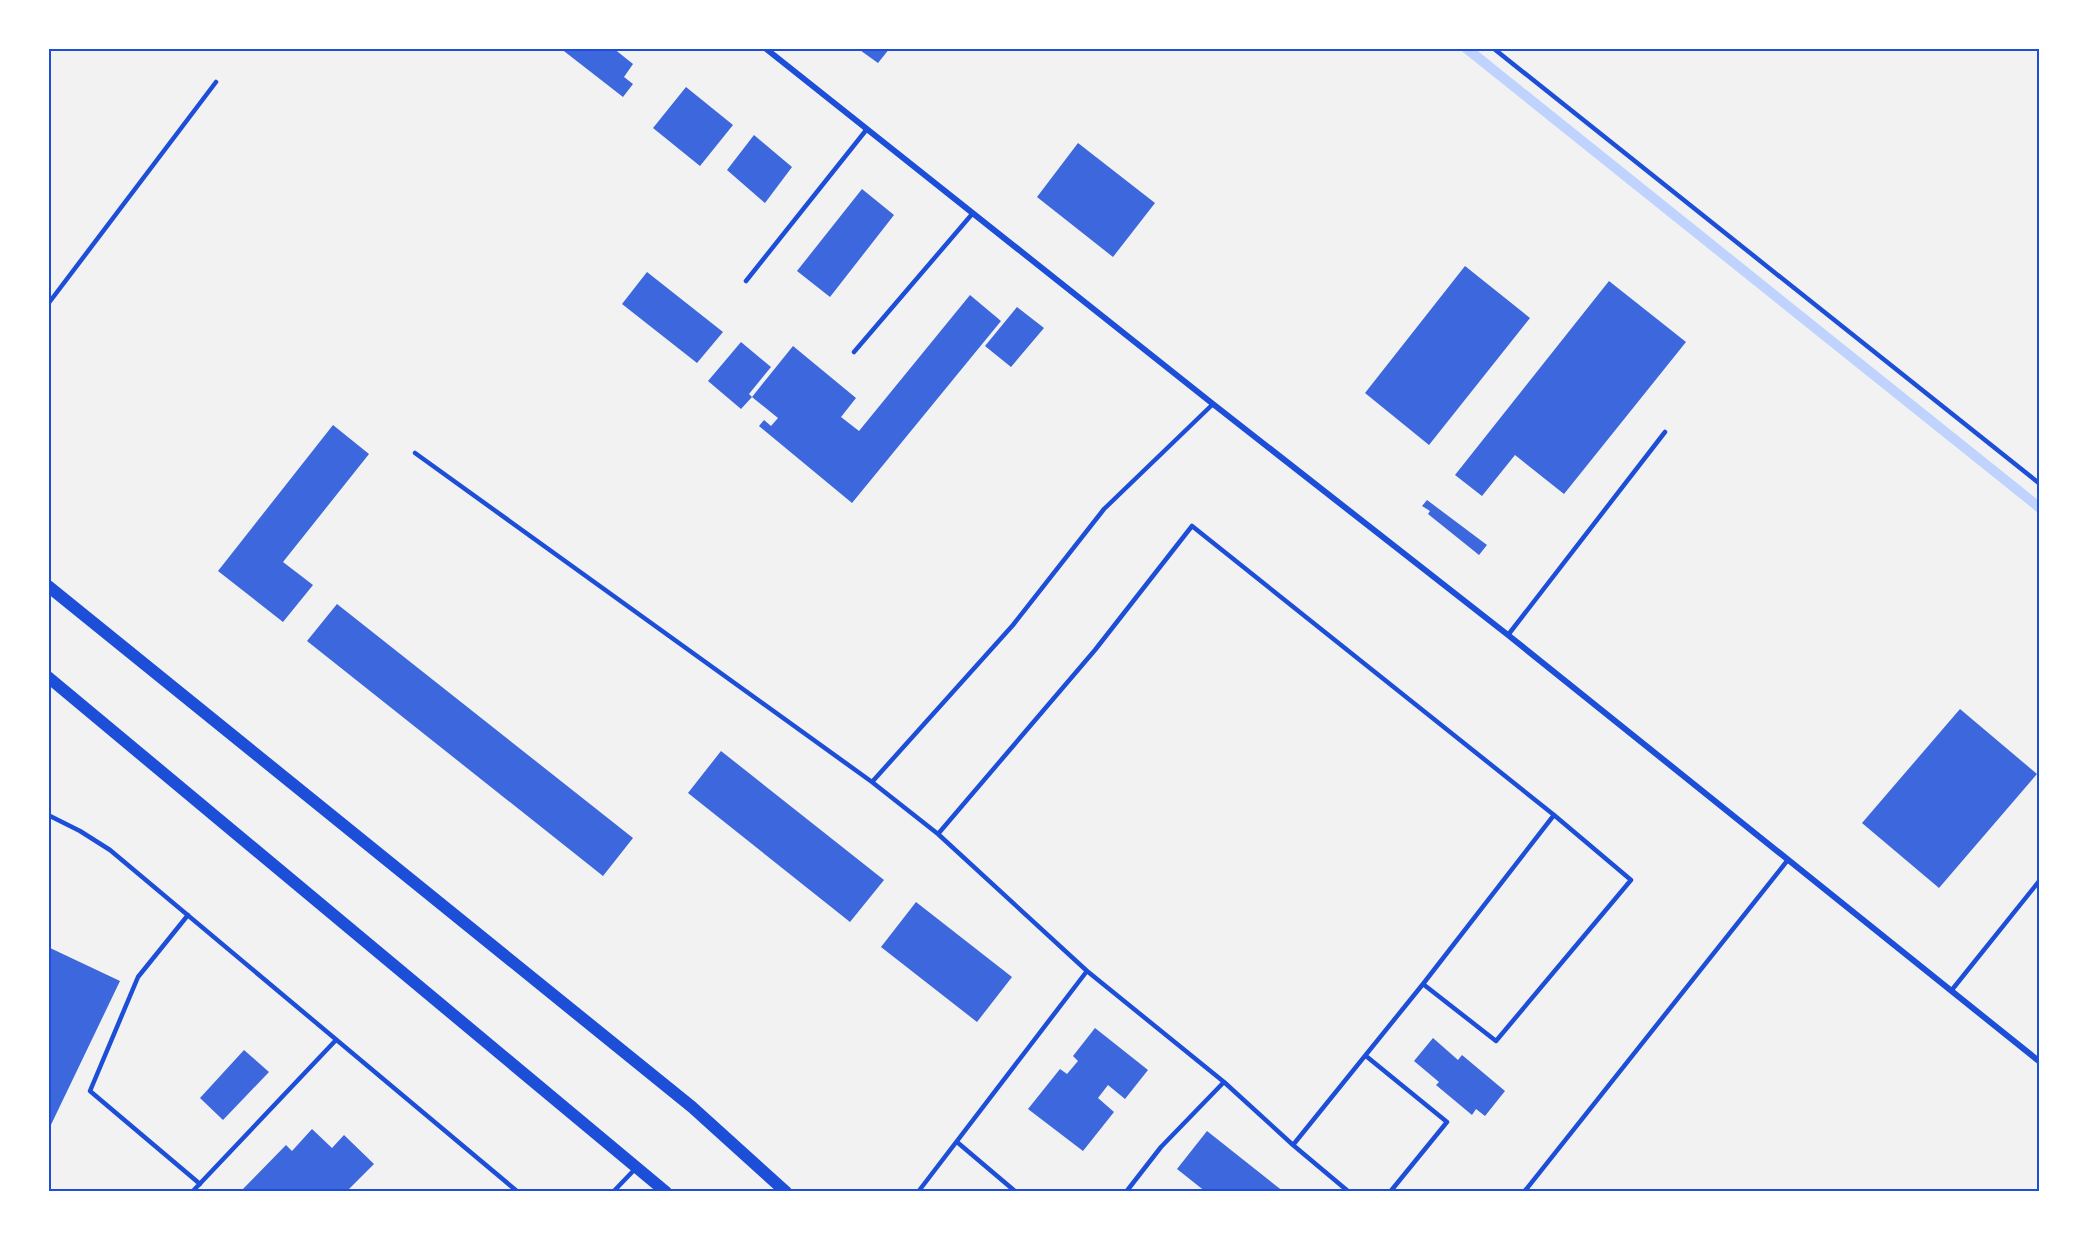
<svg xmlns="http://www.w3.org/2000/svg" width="2088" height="1240" viewBox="0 0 2088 1240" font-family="'Zilla Slab',serif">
<rect width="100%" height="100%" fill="#f2f2f2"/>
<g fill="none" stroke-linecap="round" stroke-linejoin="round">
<path stroke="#bfd3fe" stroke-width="10" d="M 1466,48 L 2040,508"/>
</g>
<path fill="#3d67dc" d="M 560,48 L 613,48 L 633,64 L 624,77 L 633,84 L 623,97 Z
M 857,48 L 890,48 L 878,63 Z
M 686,87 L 733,125 L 700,166 L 653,128 Z
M 754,135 L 792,167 L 765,203 L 727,170 Z
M 1078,143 L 1155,203 L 1113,257 L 1037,197 Z
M 862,189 L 894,215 L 830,297 L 797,271 Z
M 1465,266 L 1530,318 L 1429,445 L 1365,393 Z
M 647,272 L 723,332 L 697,363 L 622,304 Z
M 1609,281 L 1686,342 L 1564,494 L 1515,455 L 1482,496 L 1455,475 Z
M 970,295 L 1001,321 L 852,503 L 759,426 L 764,420 L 771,426 L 778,418 L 752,397 L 793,346 L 856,398 L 841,417 L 859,431 Z
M 1017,307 L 1044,328 L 1011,367 L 985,346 Z
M 741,342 L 771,367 L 749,394 L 752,397 L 741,409 L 708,381 Z
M 333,425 L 369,454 L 283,562 L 313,585 L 283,622 L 218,571 Z
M 1427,500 L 1487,545 L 1479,555 L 1428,514 L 1430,511 L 1422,506 Z
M 337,604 L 633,838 L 603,876 L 307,641 Z
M 1960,709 L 2037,774 L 1939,888 L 1862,823 Z
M 721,751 L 884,880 L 850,922 L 688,793 Z
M 916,902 L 1012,977 L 977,1022 L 881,947 Z
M 48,947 L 120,981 L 48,1131 Z
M 1095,1028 L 1148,1070 L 1125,1099 L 1108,1085 L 1098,1098 L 1114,1112 L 1083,1151 L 1028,1109 L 1060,1069 L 1067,1074 L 1078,1061 L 1073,1056 Z
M 1433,1038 L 1458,1060 L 1462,1055 L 1505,1091 L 1485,1116 L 1476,1109 L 1472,1115 L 1436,1085 L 1439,1082 L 1414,1061 Z
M 244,1050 L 269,1072 L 223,1120 L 200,1098 Z
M 312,1129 L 332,1148 L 344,1135 L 374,1164 L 346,1192 L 240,1192 L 286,1145 L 292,1151 Z
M 1207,1131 L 1284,1192 L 1206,1192 L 1177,1169 Z"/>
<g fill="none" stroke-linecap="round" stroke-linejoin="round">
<path stroke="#1d4ed8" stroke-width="4.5" d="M 1493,48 L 2040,484
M 746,281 L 867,129
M 48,304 L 216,82
M 854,352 L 973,213
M 415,453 L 872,782 L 1013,625 L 1104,509 L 1213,404
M 1508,635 L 1665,432
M 872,782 L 938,834 L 1087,971 L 918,1192
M 48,815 L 80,831 L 110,850 L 518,1192
M 938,834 L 1095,650 L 1192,526 L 1554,815 L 1423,984 L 1293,1145 L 1224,1082 L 1087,971
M 188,915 L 138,977 L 90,1091 L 200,1184
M 1423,984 L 1496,1041 L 1631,880 L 1554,815
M 1951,991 L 2040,880
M 1366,1056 L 1447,1122 L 1390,1192
M 957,1142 L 1016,1192
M 1293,1145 L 1349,1192
M 192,1192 L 336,1040
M 613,1192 L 636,1168
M 1126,1192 L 1161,1147 L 1224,1082
M 1524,1192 L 1787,861"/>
<path stroke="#1d4ed8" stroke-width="6" d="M 765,48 L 1213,404 L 1508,635 L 2040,1062"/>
<path stroke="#1d4ed8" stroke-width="12" d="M 48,586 L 692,1107 L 786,1192
M 48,677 L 666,1192"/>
</g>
<rect width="2088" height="1240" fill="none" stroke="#ffffff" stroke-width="99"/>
<rect x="50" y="50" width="1988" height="1140" fill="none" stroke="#1d4ed8" stroke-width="2"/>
</svg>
